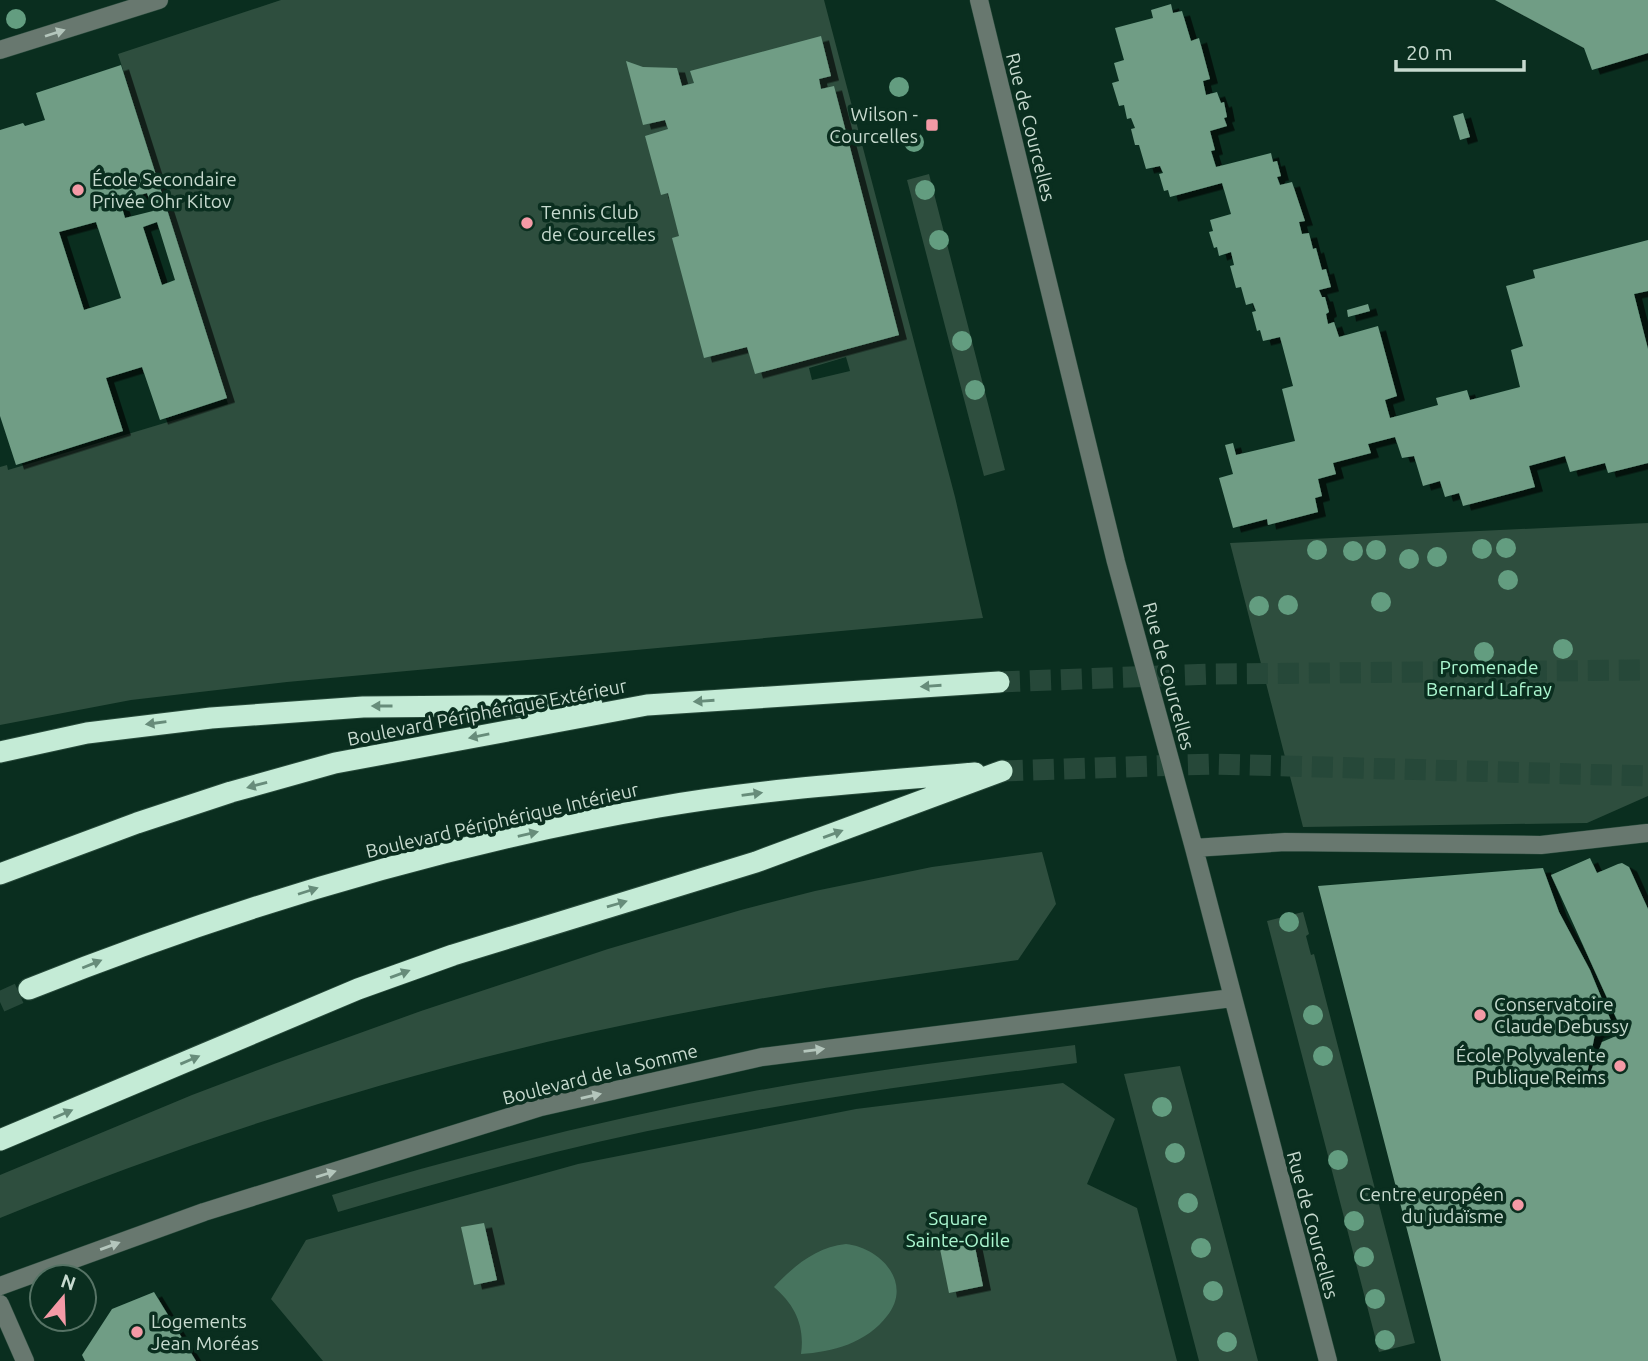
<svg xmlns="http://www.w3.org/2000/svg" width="1648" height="1361" viewBox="0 0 1648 1361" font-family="Ubuntu,sans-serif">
<defs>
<filter id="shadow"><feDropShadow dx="8" dy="4.5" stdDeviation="0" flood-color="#0009"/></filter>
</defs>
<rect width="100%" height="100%" fill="#0a2e1f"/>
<path fill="#2e4e3e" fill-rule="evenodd" d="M 281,0 L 824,0 L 955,497 L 983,618 L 287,682 L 131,700 L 0,725 L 0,467 L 7,465 L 8,470 L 228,404 L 118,54 ZM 846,357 L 850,371 L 812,380 L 809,368 Z
M 929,174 L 1005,470 L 984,476 L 907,180 Z
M 1648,523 L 1648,796 L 1587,823 L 1303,827 L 1230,543 Z
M 1042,852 L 1056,904 L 1018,960 C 903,976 787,992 673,1015 C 442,1060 217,1129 0,1218 L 0,1175 L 192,1095 L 274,1064 L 421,1011 L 608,949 L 741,910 L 815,891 L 932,867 Z
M 1303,912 L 1309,934 L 1306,936 L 1311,955 L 1314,954 L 1415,1343 L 1379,1352 L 1267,921 Z
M 1075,1045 L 1077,1063 C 949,1080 820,1097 693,1122 C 573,1145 455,1177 338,1212 L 332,1195 C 469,1153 608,1119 749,1092 C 857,1072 966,1059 1075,1045 Z
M 1180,1066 L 1258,1361 L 1199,1361 L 1124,1074 Z
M 1063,1083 L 1115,1119 L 1087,1184 L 1137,1208 L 1177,1361 L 323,1361 L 271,1299 L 306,1240 L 578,1164 L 856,1109 Z"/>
<path fill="#47745e" d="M 846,1244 C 882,1248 913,1284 887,1316 C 867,1343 832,1352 801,1354 C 805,1326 795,1305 774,1287 C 794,1266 816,1247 846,1244 Z"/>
<path fill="#6f9d85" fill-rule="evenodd" filter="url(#shadow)" d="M 1495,0 L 1648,0 L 1648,53 L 1592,70 L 1584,48 Z
M 1171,4 L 1173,13 L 1182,11 L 1191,41 L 1199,38 L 1210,79 L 1203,81 L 1206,95 L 1217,92 L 1221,103 L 1224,102 L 1227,117 L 1224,118 L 1227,126 L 1210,131 L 1215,150 L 1211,151 L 1216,167 L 1271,153 L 1273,162 L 1277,161 L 1281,176 L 1277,177 L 1280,185 L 1292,182 L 1305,221 L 1299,222 L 1302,234 L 1309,233 L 1313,249 L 1316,248 L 1322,270 L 1326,269 L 1331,287 L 1319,290 L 1322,297 L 1325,297 L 1329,312 L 1326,314 L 1328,324 L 1334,322 L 1339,337 L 1378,326 L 1397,396 L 1385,400 L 1390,418 L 1438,405 L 1436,398 L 1467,390 L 1470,400 L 1520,387 L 1511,350 L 1523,346 L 1506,286 L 1535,278 L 1533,270 L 1648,240 L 1648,291 L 1634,294 L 1648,349 L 1648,463 L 1608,473 L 1605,463 L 1570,472 L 1565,456 L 1529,466 L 1535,487 L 1463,506 L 1459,493 L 1445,497 L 1440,481 L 1423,486 L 1414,456 L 1402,458 L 1395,437 L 1368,444 L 1371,453 L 1333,463 L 1336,474 L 1318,479 L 1322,496 L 1315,498 L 1318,512 L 1268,525 L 1267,519 L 1233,528 L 1219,478 L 1233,474 L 1225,445 L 1233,443 L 1236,455 L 1295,441 L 1282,389 L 1293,386 L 1280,337 L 1263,341 L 1260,330 L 1257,331 L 1252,312 L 1256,311 L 1253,303 L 1246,305 L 1241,287 L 1236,288 L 1230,266 L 1234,265 L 1231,252 L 1219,256 L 1217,247 L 1214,248 L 1209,232 L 1213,231 L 1210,220 L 1231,214 L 1222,183 L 1170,197 L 1168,190 L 1164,191 L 1159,174 L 1163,173 L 1160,166 L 1146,169 L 1139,145 L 1135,145 L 1131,129 L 1135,128 L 1131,118 L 1127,119 L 1124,105 L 1119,106 L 1112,83 L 1119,81 L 1114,63 L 1124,60 L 1115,28 L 1153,18 L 1151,10 Z
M 821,36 L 831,76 L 819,79 L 821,89 L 834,86 L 899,335 L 755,374 L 747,347 L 704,358 L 672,238 L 679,236 L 668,193 L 661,195 L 645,136 L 668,129 L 665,120 L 643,125 L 626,61 L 643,67 L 677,68 L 682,86 L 694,83 L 690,71 Z
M 121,65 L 227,398 L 160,420 L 142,367 L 106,378 L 123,431 L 16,465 L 0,416 L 0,130 L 23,123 L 25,126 L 45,120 L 36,93 ZM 147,193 L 153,211 L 125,218 L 120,201 ZM 96,222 L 121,298 L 84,310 L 59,232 ZM 157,222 L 175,280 L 162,285 L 143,227 Z
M 1463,113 L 1470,137 L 1460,140 L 1453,116 Z
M 1368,304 L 1370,311 L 1348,317 L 1347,310 Z
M 1590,858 L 1597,873 L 1618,864 L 1622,863 L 1629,867 L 1648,909 L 1648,1361 L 1441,1361 L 1318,886 L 1543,868 L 1559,912 L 1590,970 L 1614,1028 L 1595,1034 L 1584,1089 L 1602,1042 L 1623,1033 L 1551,875 Z
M 484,1223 L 497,1280 L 474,1285 L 461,1227 Z
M 974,1242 L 983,1286 L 949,1293 L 940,1249 Z
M 154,1292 L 196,1361 L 85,1361 L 82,1355 L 112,1309 Z"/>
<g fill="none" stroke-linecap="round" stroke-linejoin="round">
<path stroke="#264839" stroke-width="21" stroke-dasharray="21 10" stroke-linecap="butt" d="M 999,682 L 1211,674 L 1648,670
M 1002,771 L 1213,764 L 1648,776
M 0,1002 L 29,989"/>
<g stroke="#284a3b" stroke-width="19">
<path id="minor" d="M 979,0 L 1116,562 L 1194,848 L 1328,1361
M 0,50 L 159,0
M 1194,848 L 1285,842 L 1541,845 L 1647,833
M 0,1286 L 204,1212 L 541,1107 L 762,1057 L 1232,998
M 0,1304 L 25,1361"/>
</g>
<g stroke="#284a3b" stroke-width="23">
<path id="highway" d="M 0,752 L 87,733 L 211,718 L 363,707 L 592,705
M 0,874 L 137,823 L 231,792 L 335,763 L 647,705 L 999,682
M 29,989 C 232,908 444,844 659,807 C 763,789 869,782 975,773
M 0,1140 L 358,989 L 453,955 L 756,862 L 1002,771"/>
</g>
<use href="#minor" stroke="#68786f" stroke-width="18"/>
<use href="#highway" stroke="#c4ebd6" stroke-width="21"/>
</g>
<g fill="#639d80">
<circle cx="16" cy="19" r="10"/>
<circle cx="899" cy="87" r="10"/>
<circle cx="914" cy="142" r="10"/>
<circle cx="925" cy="190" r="10"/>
<circle cx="939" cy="240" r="10"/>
<circle cx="962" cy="341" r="10"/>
<circle cx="975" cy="390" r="10"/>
<circle cx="1506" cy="548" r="10"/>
<circle cx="1482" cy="549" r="10"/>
<circle cx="1317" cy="550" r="10"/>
<circle cx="1376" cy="550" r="10"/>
<circle cx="1353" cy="551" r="10"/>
<circle cx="1437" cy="557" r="10"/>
<circle cx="1409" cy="559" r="10"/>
<circle cx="1508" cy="580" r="10"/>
<circle cx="1381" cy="602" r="10"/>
<circle cx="1288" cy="605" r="10"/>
<circle cx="1259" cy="606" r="10"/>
<circle cx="1563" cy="649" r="10"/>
<circle cx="1484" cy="652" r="10"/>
<circle cx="1289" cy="922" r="10"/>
<circle cx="1313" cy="1015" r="10"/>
<circle cx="1323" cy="1056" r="10"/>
<circle cx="1162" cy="1107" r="10"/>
<circle cx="1175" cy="1153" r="10"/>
<circle cx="1338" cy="1160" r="10"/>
<circle cx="1188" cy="1203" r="10"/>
<circle cx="1354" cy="1221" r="10"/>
<circle cx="1201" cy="1248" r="10"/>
<circle cx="1364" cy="1257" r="10"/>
<circle cx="1213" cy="1291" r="10"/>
<circle cx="1375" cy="1299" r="10"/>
<circle cx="1385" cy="1340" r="10"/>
<circle cx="1227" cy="1342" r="10"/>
</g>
<defs><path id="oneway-solid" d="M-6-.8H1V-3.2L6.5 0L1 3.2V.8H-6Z" transform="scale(1.75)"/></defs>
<g fill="#b4c6bc">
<use href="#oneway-solid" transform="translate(55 33) rotate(-18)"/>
<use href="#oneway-solid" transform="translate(814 1050) rotate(-7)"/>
<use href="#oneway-solid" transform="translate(591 1096) rotate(-13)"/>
<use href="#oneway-solid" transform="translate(326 1174) rotate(-17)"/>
<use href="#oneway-solid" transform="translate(110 1246) rotate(-20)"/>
</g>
<g fill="#678c7a">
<use href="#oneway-solid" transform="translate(931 686) rotate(176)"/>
<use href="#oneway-solid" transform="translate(704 701) rotate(176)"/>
<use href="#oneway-solid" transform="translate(382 706) rotate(180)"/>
<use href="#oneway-solid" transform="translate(156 723) rotate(172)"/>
<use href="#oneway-solid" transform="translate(479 736) rotate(169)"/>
<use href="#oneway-solid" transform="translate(257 785) rotate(165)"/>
<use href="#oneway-solid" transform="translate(752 794) rotate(-8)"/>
<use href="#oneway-solid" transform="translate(528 834) rotate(-13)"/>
<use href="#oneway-solid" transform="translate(833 834) rotate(-20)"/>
<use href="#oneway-solid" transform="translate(308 891) rotate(-18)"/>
<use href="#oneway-solid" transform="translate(617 904) rotate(-16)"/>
<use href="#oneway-solid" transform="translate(92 964) rotate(-22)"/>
<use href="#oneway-solid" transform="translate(400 974) rotate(-20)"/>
<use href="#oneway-solid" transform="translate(190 1060) rotate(-23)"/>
<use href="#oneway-solid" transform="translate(63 1114) rotate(-23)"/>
</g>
<g fill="#f49aa6" stroke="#0a2e1f" stroke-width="2.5">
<rect x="925" y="118" width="14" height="14" rx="3.5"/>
<circle cx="78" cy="190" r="7"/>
<circle cx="527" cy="223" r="7"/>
<circle cx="1480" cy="1015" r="7"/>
<circle cx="1620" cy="1066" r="7"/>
<circle cx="1518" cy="1205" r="7"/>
<circle cx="137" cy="1332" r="7"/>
</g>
<g text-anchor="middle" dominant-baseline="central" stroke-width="7" stroke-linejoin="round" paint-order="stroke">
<g font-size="19" fill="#c7dacf" stroke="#0a2e1f" text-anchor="start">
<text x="918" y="114" text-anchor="end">Wilson -<tspan x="918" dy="22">Courcelles</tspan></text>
<text x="92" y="179">École Secondaire<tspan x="92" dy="22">Privée Ohr Kitov</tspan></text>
<text x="541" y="212">Tennis Club<tspan x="541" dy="22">de Courcelles</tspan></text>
<text x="1494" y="1004">Conservatoire<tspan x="1494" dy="22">Claude Debussy</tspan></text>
<text x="1606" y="1055" text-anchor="end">École Polyvalente<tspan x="1606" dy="22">Publique Reims</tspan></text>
<text x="1504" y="1194" text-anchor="end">Centre européen<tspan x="1504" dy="22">du judaïsme</tspan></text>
<text x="151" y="1321">Logements<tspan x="151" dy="22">Jean Moréas</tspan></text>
</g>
<g font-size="19" fill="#c7dacf" stroke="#0a2e1f">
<text transform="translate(1031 127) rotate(76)">Rue de Courcelles</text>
<text transform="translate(1169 676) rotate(75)">Rue de Courcelles</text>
<text transform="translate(487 712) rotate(-11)">Boulevard Périphérique Extérieur</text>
<text transform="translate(502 820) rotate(-13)">Boulevard Périphérique Intérieur</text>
<text transform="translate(600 1074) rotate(-14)">Boulevard de la Somme</text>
<text transform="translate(1313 1225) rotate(75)">Rue de Courcelles</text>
</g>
<g font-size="19" fill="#abf7d0" stroke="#0a2e1f">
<text x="1489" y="667">Promenade<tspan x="1489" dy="22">Bernard Lafray</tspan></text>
<text x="958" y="1218">Square<tspan x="958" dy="22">Sainte-Odile</tspan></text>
</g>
</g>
<g transform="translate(63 1298) rotate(19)"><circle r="33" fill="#0a2e1f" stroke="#567365" stroke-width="2"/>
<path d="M0-5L12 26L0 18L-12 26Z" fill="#f49aa6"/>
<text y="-10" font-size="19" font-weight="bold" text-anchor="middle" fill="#c7dacf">N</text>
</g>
<path d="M1396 60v10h128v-10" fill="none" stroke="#c7dacf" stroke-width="3.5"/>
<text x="1406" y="60" font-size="21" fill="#c7dacf" stroke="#0a2e1f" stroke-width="5" paint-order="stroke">20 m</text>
</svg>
